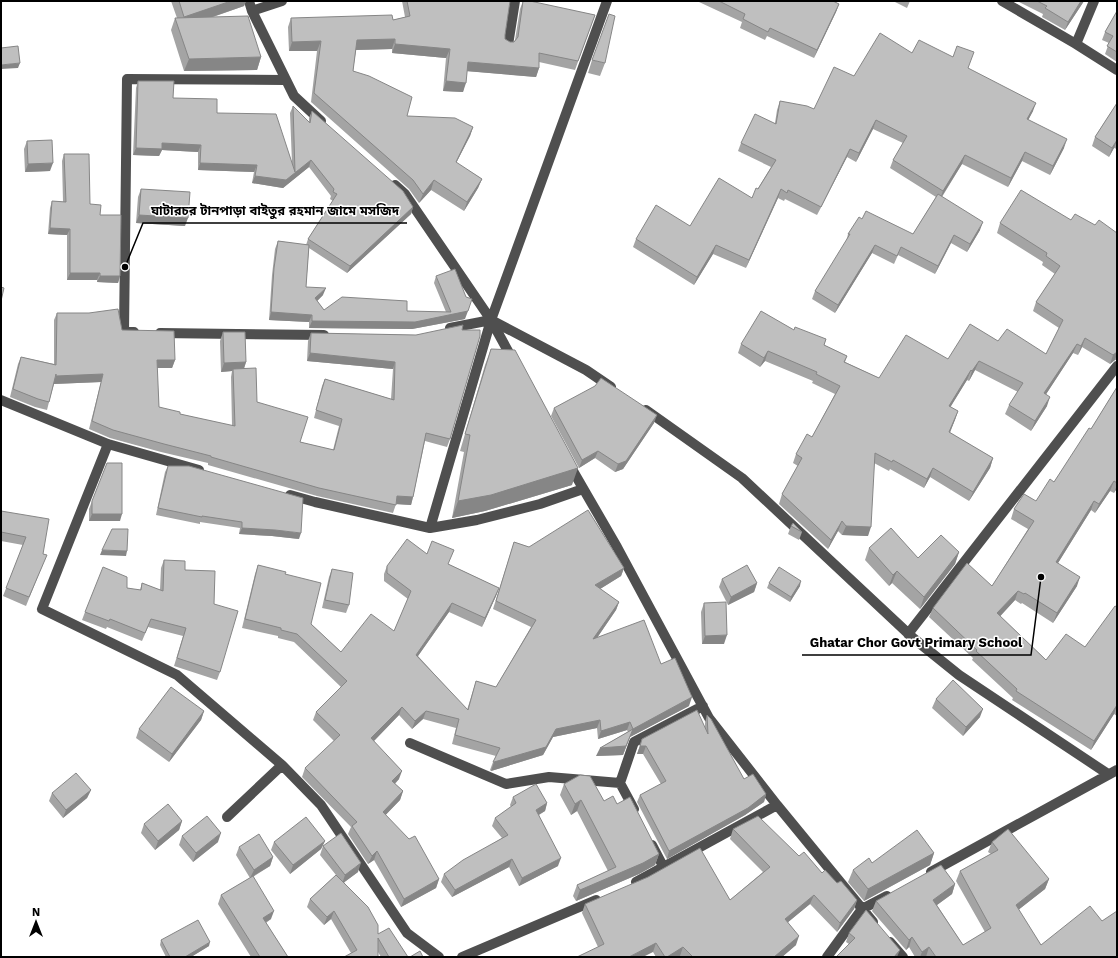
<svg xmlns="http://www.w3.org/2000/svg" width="1118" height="958" viewBox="0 0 1118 958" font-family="'Work Sans','Noto Sans Bengali',sans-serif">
<rect width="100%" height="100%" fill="#fff"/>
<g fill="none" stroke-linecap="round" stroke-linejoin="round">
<path stroke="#4f4f4f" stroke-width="10" d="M 249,1 L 252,11 L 294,96 L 321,121
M 1002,1 L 1076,44 L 1117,70
M 252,11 L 282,1
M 1076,44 L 1094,1
M 508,45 L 515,1
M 395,185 L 405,194 L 491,320 L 514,362
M 450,328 L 491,320 L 586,370 L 611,387
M 134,332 L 124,332 L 127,79 L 285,80
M 160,333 L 324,335
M 1,400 L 108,444 L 199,470
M 646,410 L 742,478 L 913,638 L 959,675 L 1108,774
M 108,444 L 42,609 L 177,675 L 282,765 L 321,805 L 407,933 L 439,957
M 569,464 L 617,547 L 709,718 L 777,805 L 873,922
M 290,495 L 315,502 L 430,528 L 477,520 L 540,504 L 583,489
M 430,528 L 491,320 L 607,1
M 908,634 L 1117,366
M 410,743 L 506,784 L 549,777 L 620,783
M 634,809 L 620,783 L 634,742 L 703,706
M 227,817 L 282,765
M 652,845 L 664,868
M 931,872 L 1117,770
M 636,882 L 777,805
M 890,942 L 903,957
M 462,957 L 596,900
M 827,957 L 862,909 L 887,896"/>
</g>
<path fill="#a4a4a4" d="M 171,1 L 246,1 L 244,6 L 213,17 L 261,57 L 257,70 L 184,71 L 171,30 L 175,18 L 177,18 Z
M 402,1 L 510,1 L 505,35 L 505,39 L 510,42 L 514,42 L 515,40 L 520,9 L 523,1 L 595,15 L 575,70 L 539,62 L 539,68 L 536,77 L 467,71 L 463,92 L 443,91 L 446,58 L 392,53 L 392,49 L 356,50 L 353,71 L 407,116 L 473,127 L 470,136 L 456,163 L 482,179 L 478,188 L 464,211 L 431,190 L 419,203 L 409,189 L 311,102 L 317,51 L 289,51 L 288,27 L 291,18 L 393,20 L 405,17 Z
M 696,1 L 833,1 L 839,4 L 836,12 L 814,58 L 767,36 L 765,40 L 740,28 L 742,22 L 699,2 Z
M 893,1 L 910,1 L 907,8 Z
M 1017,1 L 1084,1 L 1065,30 L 1042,17 L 1043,14 Z
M 1117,11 L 1117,62 L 1105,54 L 1109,43 L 1102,40 L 1105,32 Z
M 912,53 L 968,68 L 1033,111 L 1028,120 L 1064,148 L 1050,175 L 1022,161 L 1008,187 L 962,164 L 942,197 L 980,230 L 967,252 L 951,243 L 935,274 L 898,255 L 894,264 L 872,253 L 835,313 L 812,299 L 815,291 L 846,242 L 848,234 L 862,219 L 913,234 L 936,197 L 890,168 L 893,160 L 903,143 L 873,129 L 856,162 L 847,157 L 817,215 L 785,199 L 784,201 L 778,198 L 746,268 L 713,254 L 694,285 L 633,247 L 636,239 L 690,226 L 752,198 L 771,167 L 738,151 L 741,143 L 775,123 L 777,110 L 780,101 L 814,109 L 854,76 Z
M 592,60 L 605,63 L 600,76 L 588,73 Z
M 138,81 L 173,98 L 217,113 L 292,163 L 290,113 L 293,106 L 309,122 L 309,118 L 312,111 L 413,207 L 411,214 L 347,273 L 309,248 L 306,287 L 323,295 L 317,301 L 324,310 L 446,312 L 434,283 L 436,276 L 465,319 L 412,329 L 309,328 L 309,322 L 269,320 L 272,275 L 275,249 L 278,241 L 306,245 L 308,239 L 333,201 L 330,199 L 331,196 L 309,167 L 283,188 L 252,183 L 254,172 L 198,170 L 198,152 L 162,150 L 159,156 L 133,155 L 136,88 Z
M 1117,103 L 1117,149 L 1114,148 L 1109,157 L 1092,146 L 1095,137 Z
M 27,141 L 50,171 L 25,172 L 24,149 Z
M 64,154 L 90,204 L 100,215 L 120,276 L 118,283 L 97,282 L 97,280 L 67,280 L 67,235 L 48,234 L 50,208 L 52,201 L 63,202 L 62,161 Z
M 141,189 L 185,226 L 136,223 L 138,197 Z
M 1071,220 L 1095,225 L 1117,233 L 1117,360 L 1115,360 L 1110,364 L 1082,347 L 1078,355 L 1073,353 L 1046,394 L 1047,406 L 1031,431 L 1005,414 L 1009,405 L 1018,392 L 975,370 L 969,381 L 967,380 L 950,407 L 958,411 L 950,433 L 993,458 L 990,468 L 969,501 L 930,477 L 924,488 L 890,469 L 889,471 L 874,463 L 868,536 L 842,535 L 838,531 L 828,549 L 779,504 L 782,494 L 798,466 L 793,463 L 796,454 L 812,437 L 835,394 L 812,383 L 813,381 L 765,361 L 760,367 L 738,353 L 741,344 L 794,330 L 826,339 L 824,345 L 847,356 L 845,362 L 879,378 L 948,359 L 998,341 L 1046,354 L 1059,328 L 1033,311 L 1036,302 L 1055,274 L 1042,265 L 1043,262 L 997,233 L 1000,223 Z
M 57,313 L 122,330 L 175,360 L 172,368 L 157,368 L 159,407 L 180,414 L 232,426 L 231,377 L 232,371 L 221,372 L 220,341 L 223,332 L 246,362 L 244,369 L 257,402 L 300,442 L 333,450 L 339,426 L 314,418 L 322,386 L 325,379 L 391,399 L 393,369 L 307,361 L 308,341 L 311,333 L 416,335 L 462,330 L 450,439 L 447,447 L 425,441 L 413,497 L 411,505 L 396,504 L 393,513 L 317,496 L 208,465 L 208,463 L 161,452 L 110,438 L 89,429 L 101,382 L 54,384 L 49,402 L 47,410 L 35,407 L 10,397 L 18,364 L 21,357 L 54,364 L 54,320 Z
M 491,349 L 572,485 L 485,511 L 452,518 L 464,452 L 460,451 L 485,365 Z
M 1117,387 L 1117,488 L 1114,493 L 1110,491 L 1095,513 L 1091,510 L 1058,563 L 1077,586 L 1053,623 L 1022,603 L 1021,604 L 1015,600 L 1000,616 L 1046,660 L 1085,647 L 1117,607 L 1117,716 L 1114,714 L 1091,750 L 1012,700 L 1013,698 L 972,660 L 973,658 L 929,617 L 933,608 L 992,586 L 1028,529 L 1011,519 L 1014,509 L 1036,501 L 1054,482 L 1091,429 Z
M 554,408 L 654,423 L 623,469 L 615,472 L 595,458 L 579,468 L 551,416 Z
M 168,466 L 299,539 L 272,536 L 239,534 L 240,528 L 200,522 L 200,524 L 156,515 L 165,472 Z
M 92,501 L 120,521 L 89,521 L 89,509 Z
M 1,511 L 43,554 L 43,564 L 26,606 L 3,596 L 23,545 L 1,541 Z
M 791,526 L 802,532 L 799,540 L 788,534 Z
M 514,542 L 529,547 L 624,568 L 621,576 L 600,589 L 619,602 L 616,610 L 597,638 L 661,664 L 689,706 L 630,737 L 623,755 L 596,756 L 628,732 L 627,730 L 598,739 L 597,728 L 553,737 L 543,755 L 491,771 L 490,770 L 493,762 L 496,756 L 452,744 L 456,728 L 423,719 L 412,729 L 399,715 L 374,741 L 399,779 L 395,784 L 403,791 L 400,800 L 385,815 L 439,879 L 436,888 L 401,907 L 374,860 L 368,864 L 348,834 L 351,827 L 302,777 L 305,768 L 334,741 L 313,720 L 316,712 L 341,687 L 294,642 L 278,638 L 278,636 L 242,628 L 255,574 L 258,565 L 285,574 L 311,624 L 341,652 L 394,631 L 408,599 L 384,581 L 384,574 L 387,566 L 427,554 L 499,588 L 496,596 L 482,627 L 449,612 L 418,656 L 467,710 L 476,681 L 496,687 L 531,627 L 493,609 Z
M 869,548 L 918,558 L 959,552 L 955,564 L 920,609 L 892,583 L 889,586 L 865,560 Z
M 164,560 L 185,570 L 214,604 L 220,672 L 217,680 L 174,666 L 183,636 L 148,627 L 142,641 L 107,627 L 106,629 L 82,620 L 85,612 L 127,588 L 140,590 L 142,583 L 160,590 L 161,568 Z
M 332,569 L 349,605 L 346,613 L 322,608 L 329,577 Z
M 722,579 L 757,583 L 754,592 L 728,605 L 719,587 Z
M 769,583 L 800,586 L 790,602 L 767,588 Z
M 704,603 L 724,644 L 702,644 L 701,612 Z
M 936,699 L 980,717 L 963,736 L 932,708 Z
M 204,711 L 201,720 L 169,762 L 136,738 L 139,729 Z
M 707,715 L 744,779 L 766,794 L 764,802 L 745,815 L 667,859 L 637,802 L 640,795 L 661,784 L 643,754 L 637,754 L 642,739 L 705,727 L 705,723 Z
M 564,784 L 604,801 L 617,804 L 659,854 L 655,865 L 639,874 L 576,901 L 573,896 L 577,885 L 608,871 L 577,811 L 571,815 L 560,795 Z
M 91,790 L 87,798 L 63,818 L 49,801 L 52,793 Z
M 513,797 L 547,803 L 545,811 L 539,815 L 558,866 L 519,886 L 509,867 L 452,897 L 441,882 L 444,874 L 502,838 L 492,826 L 495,818 L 511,807 L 510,805 Z
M 182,821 L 179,830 L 155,850 L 141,833 L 144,824 Z
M 733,829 L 799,856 L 822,873 L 837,883 L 857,900 L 854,909 L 837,932 L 810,904 L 788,922 L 796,945 L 782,957 L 681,957 L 680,956 L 679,957 L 656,957 L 653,952 L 598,947 L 582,913 L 585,904 L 730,900 L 763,872 L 730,839 Z
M 182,836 L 218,842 L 193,862 L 179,845 Z
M 325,841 L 321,849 L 290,874 L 271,850 L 274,842 Z
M 992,842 L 1049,879 L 1045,889 L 1018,910 L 1041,945 L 1117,957 L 915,957 L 909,947 L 906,950 L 872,911 L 876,901 L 955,884 L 952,894 L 937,905 L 963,945 L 985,932 L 956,881 L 960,871 L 991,854 L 988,852 Z
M 323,846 L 358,872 L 344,882 L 378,934 L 408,957 L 381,957 L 378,952 L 351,953 L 331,919 L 324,925 L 307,907 L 310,899 L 336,875 L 320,855 Z
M 239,847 L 273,857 L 270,866 L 253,877 L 271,919 L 266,923 L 288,957 L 251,957 L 218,904 L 221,895 L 250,878 L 236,855 Z
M 934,853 L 930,865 L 864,901 L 848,882 L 853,870 Z
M 849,933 L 897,957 L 849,944 L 846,942 Z
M 161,940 L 209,946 L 191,957 L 166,957 L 160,945 Z"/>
<path fill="#868686" d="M 230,1 L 246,1 L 244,6 L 180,28 L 184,17 Z
M 1081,1 L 1084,1 L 1065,30 L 1068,22 Z
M 839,4 L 836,12 L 814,58 L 817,50 Z
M 395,39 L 392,49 L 354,50 L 357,40 Z
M 321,41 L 317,51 L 289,51 L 292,42 Z
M 395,44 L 450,49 L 446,58 L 392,53 Z
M 261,57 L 257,70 L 184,71 L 189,59 Z
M 468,62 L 539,68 L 536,77 L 465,71 Z
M 20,63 L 18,68 L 1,69 L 1,65 Z
M 446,81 L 466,83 L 463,92 L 443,91 Z
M 1036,103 L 1033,111 L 1024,128 L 1027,119 Z
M 876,120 L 873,129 L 856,162 L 859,153 Z
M 473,127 L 470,136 L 452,171 L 456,162 Z
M 1067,139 L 1064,148 L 1050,175 L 1053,166 Z
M 1117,140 L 1114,148 L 1109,157 L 1112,148 Z
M 162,143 L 201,145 L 198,152 L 162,150 L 159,156 L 133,155 L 136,148 Z
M 850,149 L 847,157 L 817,215 Z
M 1025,152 L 1022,161 L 1008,187 L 1011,178 Z
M 965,155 L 962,164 L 940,199 L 943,191 Z
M 311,160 L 309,167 L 283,188 L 252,183 L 255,176 L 286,180 Z
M 53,163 L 50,171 L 25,172 L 28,164 Z
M 200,163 L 257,165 L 254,172 L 198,170 Z
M 482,179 L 478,188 L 464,211 L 467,202 Z
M 434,180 L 431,190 L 419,203 L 423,194 Z
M 781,189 L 778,198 L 746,268 L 749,260 Z
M 413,207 L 411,214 L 347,273 L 350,266 Z
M 139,215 L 188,218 L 185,226 L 136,223 Z
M 983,222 L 980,230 L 967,252 L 970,244 Z
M 50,228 L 70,229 L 67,235 L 48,234 Z
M 954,235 L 951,243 L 935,274 L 938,266 Z
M 716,245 L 713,254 L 694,285 L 697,277 Z
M 875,245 L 872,253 L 835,313 L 838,305 Z
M 70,273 L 100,273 L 97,280 L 67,280 Z
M 100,276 L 120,276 L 118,283 L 97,282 Z
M 326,288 L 323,295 L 312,306 L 315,298 Z
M 468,311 L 465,319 L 412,329 L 309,328 L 312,321 Z
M 271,312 L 312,315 L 309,322 L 269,320 Z
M 1085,338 L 1082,347 L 1078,355 L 1081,346 Z
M 1077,344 L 1073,353 L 1041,402 L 1044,393 Z
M 768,351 L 765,361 L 760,367 L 764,358 Z
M 1117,352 L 1117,354 L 1115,360 L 1110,364 L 1113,355 Z
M 310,353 L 395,362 L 393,369 L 307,361 Z
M 157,360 L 175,360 L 172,368 L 154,368 Z
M 979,361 L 975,370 L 969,381 L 972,371 Z
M 246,362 L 243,371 L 233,369 L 232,371 L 221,372 L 224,363 Z
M 971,370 L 967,380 L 945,416 L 949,406 Z
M 103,374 L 101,382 L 53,384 L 56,376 Z
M 1050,397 L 1047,406 L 1031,431 L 1035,421 Z
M 958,411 L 955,420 L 946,441 L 949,432 Z
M 657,415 L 654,423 L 623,469 L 615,472 L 618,464 Z
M 598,451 L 595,458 L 579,468 L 582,460 Z
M 993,458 L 990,468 L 969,501 L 973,492 Z
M 578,468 L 572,485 L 485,511 L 452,518 L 458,501 Z
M 933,468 L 930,477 L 924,488 L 927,479 Z
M 1114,481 L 1110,491 L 1095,513 L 1099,504 Z
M 1117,485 L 1117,488 L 1114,493 Z
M 397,496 L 413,497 L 411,505 L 395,504 Z
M 1094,501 L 1091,510 L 1053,571 L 1056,562 Z
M 92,514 L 122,514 L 120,521 L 89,521 Z
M 842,521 L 838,531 L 828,549 L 831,540 Z
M 846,526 L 871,527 L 868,536 L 842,535 Z
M 242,528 L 275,530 L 301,533 L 299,539 L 272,536 L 239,534 Z
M 102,550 L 127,551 L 126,556 L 100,555 Z
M 959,552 L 955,564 L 920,609 L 924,597 Z
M 624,568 L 621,576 L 592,594 L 595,585 Z
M 897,571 L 892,583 L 889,586 L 893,575 Z
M 1080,577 L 1077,586 L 1053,623 L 1057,613 Z
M 801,581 L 800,586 L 790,602 L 791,597 Z
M 757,583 L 754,592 L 728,605 L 731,597 Z
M 499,588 L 496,596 L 482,627 L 485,618 Z
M 1018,591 L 1015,600 L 994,623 L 997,613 Z
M 619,602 L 616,610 L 590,648 L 593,639 Z
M 452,603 L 449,612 L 413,663 L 416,655 Z
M 727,635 L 724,644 L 702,644 L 705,636 Z
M 692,697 L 689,706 L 630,737 L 633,729 Z
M 1117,705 L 1114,714 L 1091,750 L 1094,741 Z
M 402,707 L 399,715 L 368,747 L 371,738 Z
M 983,709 L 980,717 L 963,736 L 966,727 Z
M 204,711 L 201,720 L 169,762 L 172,754 Z
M 426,711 L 423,719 L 412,729 L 415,721 Z
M 600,720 L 597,728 L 553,737 L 543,755 L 491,771 L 494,762 L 556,729 Z
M 630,722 L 627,730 L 598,739 L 601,731 Z
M 633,729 L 623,755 L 596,756 L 600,748 Z
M 640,746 L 646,746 L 643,754 L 637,754 Z
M 402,771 L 399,779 L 389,789 L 392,781 Z
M 91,790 L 87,798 L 63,818 L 66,810 Z
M 403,791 L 400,800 L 380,821 L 383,812 Z
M 766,794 L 764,802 L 745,815 L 667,859 L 669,851 Z
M 581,800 L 577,811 L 571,815 L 575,804 Z
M 547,803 L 545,811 L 533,818 L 536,810 Z
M 182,821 L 179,830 L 155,850 L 158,841 Z
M 221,833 L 218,842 L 193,862 L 196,853 Z
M 325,841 L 321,849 L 290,874 L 293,865 Z
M 377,851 L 374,860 L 368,864 L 372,856 Z
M 934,853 L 930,865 L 864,901 L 868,889 Z
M 659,854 L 655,865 L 639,874 L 576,901 L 580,890 Z
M 273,857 L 270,866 L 250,878 L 254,870 Z
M 561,858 L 558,866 L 519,886 L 522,878 Z
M 512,859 L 509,867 L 452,897 L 455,890 Z
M 361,863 L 358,872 L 342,884 L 345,875 Z
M 439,879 L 436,888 L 401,907 L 404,899 Z
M 1049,879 L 1045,889 L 1012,915 L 1016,905 Z
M 955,884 L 952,894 L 930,910 L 933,900 Z
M 814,895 L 810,904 L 781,928 L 785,919 Z
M 857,900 L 854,909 L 837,932 L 840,923 Z
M 274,911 L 271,919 L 259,926 L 263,918 Z
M 334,911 L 331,919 L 324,925 L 327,917 Z
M 799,936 L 796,945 L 782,957 L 774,957 Z
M 912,937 L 909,947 L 906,950 L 909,940 Z
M 210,942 L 209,946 L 191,957 L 185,957 Z
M 656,943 L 653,952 L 643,957 L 629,957 Z
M 683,947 L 680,956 L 679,957 L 667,957 Z
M 929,947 L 926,957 L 920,957 L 922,952 Z
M 900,950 L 897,957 L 894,957 Z"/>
<path fill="#bfbfbf" stroke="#868686" d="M 179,1 L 231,1 L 184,17 Z
M 407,1 L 510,1 L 505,35 L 505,39 L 510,42 L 514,42 L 518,37 L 523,1 L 530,1 L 595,15 L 578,61 L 539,53 L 539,68 L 468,62 L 466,83 L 446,81 L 450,49 L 395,44 L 395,39 L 357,40 L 353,71 L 369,76 L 412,97 L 407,116 L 455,118 L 473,127 L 456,162 L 482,179 L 467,202 L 434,180 L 423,194 L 413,180 L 314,93 L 321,41 L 292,42 L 291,18 L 392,15 L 393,20 L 410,16 Z
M 719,1 L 833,1 L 839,4 L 817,50 L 770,28 L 768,32 L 743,19 L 745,14 Z
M 1037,1 L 1081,1 L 1068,22 L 1045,8 L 1047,6 Z
M 1117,11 L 1117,52 L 1107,46 L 1113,36 L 1105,32 Z
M 609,14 L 615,16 L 605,63 L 592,60 Z
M 248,16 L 261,57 L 189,59 L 175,18 Z
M 880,33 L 912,53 L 919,40 L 953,57 L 957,46 L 974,52 L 968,68 L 1036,103 L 1027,119 L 1067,139 L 1053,166 L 1025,152 L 1011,178 L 965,155 L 943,191 L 893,160 L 907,136 L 876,120 L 859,153 L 850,149 L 821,207 L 788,190 L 787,193 L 781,189 L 749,260 L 716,245 L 697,277 L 636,239 L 656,205 L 690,226 L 719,178 L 752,198 L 756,188 L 758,189 L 776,160 L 741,143 L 755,114 L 776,124 L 780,101 L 807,106 L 814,109 L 834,67 L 854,76 Z
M 18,46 L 20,63 L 1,65 L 1,48 Z
M 138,81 L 174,81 L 173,98 L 217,99 L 217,113 L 276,114 L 295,172 L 293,106 L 310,123 L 312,111 L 403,191 L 413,207 L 350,266 L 308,239 L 337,194 L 333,192 L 334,189 L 311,160 L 286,180 L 255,176 L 257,165 L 200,163 L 201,145 L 162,143 L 162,149 L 136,148 Z
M 1117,103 L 1117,140 L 1112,148 L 1095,137 Z
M 52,140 L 53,163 L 28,164 L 27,141 Z
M 64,154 L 89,154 L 90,204 L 101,205 L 100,215 L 121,215 L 120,276 L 100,276 L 100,273 L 70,273 L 70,229 L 50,228 L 52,201 L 66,202 Z
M 141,189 L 190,192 L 188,218 L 139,215 Z
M 1021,190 L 1071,220 L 1075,214 L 1095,225 L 1099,220 L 1117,233 L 1117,352 L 1113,355 L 1085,338 L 1081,346 L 1077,344 L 1044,393 L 1050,397 L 1035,421 L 1009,405 L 1023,383 L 979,361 L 972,371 L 971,370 L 949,406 L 958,411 L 949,432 L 993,458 L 973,492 L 933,468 L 927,479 L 893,460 L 892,462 L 875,453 L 871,527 L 846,526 L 842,521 L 831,540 L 782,494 L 802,458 L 796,454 L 807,434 L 812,437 L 840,386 L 816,374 L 817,372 L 768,351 L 764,358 L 741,344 L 761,311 L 794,330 L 795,327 L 826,339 L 824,345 L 847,356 L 844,362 L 879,378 L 906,335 L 948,359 L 970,324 L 998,341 L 1007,329 L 1046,354 L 1063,320 L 1036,302 L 1060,266 L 1046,256 L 1047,253 L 1000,223 Z
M 938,194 L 983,222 L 970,244 L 954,235 L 938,266 L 901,247 L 897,256 L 875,245 L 838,305 L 815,291 L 850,234 L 848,234 L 859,217 L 862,219 L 866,211 L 913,234 Z
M 278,241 L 309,245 L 306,287 L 326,288 L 315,298 L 324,310 L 342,297 L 407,301 L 407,311 L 451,312 L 436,276 L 455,269 L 466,297 L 472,299 L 468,311 L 415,322 L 312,321 L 312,315 L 271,312 L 274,268 Z
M 1,287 L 4,288 L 1,301 Z
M 118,309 L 122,330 L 174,331 L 175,360 L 157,360 L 159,407 L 180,412 L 180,414 L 235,426 L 233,369 L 256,368 L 257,402 L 308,417 L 300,442 L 334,450 L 342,419 L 316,410 L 325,379 L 394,400 L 395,362 L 310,353 L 311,333 L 416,335 L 463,325 L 462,330 L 480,330 L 480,336 L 450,439 L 426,433 L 413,497 L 397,496 L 396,505 L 319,488 L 211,457 L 211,456 L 164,444 L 113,430 L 92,421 L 103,374 L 56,376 L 56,374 L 49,402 L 38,399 L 13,389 L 21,357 L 56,365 L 57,313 L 89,313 Z
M 223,332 L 245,332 L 246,362 L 224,363 Z
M 491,349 L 515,350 L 578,468 L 491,495 L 458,501 L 470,435 L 465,434 Z
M 601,378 L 657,415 L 626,461 L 618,464 L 598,451 L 582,460 L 554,408 L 595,386 Z
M 1117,387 L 1117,483 L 1114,481 L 1099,504 L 1094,501 L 1056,562 L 1080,577 L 1057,613 L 1025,593 L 1024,594 L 1018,591 L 997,613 L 1046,660 L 1066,634 L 1085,647 L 1115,606 L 1117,607 L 1117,705 L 1094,741 L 1016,691 L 1017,689 L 976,651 L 977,650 L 933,608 L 967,563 L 992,586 L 1034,521 L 1014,509 L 1024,494 L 1036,501 L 1050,479 L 1054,482 L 1089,428 L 1091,429 Z
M 107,463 L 122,463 L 122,514 L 92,514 L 92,501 Z
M 168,466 L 189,466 L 303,498 L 301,533 L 275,530 L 242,528 L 242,522 L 202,516 L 202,517 L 158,508 Z
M 588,510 L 624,568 L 595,585 L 619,602 L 593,639 L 644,620 L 661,664 L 675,658 L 692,697 L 633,729 L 630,722 L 601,731 L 600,720 L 556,729 L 546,747 L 494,762 L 493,762 L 500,748 L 455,735 L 459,719 L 426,711 L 415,721 L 402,707 L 371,738 L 402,771 L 392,781 L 403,791 L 383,812 L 409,839 L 415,836 L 439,879 L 404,899 L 377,851 L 372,856 L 352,826 L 357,822 L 305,768 L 340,735 L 316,712 L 347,681 L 297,634 L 281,630 L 281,628 L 245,619 L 258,565 L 286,572 L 285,574 L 321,583 L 311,624 L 341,652 L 371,614 L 394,631 L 411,591 L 387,573 L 387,566 L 407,539 L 427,554 L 432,541 L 454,550 L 448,564 L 499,588 L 485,618 L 452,603 L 416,655 L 468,710 L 476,681 L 496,687 L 536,620 L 496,601 L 514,542 L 529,547 Z
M 1,511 L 49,519 L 43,554 L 47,555 L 29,597 L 6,588 L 26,537 L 1,532 Z
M 793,523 L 802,532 L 791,526 Z
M 891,528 L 918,558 L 941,535 L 959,552 L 924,597 L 897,571 L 893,575 L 869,548 Z
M 112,529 L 128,529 L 127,551 L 102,550 Z
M 164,560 L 185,561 L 185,570 L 215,571 L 214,604 L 238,611 L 220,672 L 177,658 L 186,628 L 151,619 L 145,633 L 110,619 L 109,621 L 85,612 L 103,567 L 127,577 L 127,588 L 141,590 L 142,583 L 163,591 Z
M 747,565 L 757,583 L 731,597 L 722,579 Z
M 779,567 L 801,581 L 791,597 L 769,583 Z
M 332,569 L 353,573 L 349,605 L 325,600 Z
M 726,602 L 727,635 L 705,636 L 704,603 Z
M 953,680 L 983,709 L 966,727 L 936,699 Z
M 171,687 L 204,711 L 172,754 L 139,729 Z
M 697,710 L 708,734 L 707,715 L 711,719 L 744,779 L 753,774 L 766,794 L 748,808 L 669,851 L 640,795 L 666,781 L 646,746 L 640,746 L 642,739 Z
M 633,729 L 626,746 L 600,748 Z
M 76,773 L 91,790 L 66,810 L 52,793 Z
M 580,775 L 590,776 L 604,801 L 613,796 L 617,804 L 630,797 L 659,854 L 643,863 L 580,890 L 577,885 L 616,867 L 581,800 L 575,804 L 564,784 Z
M 536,784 L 547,803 L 536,810 L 561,858 L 522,878 L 512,859 L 455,890 L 444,874 L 463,860 L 508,835 L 495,818 L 516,803 L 513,797 Z
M 168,804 L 182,821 L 158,841 L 144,824 Z
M 207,816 L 221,833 L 196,853 L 182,836 Z
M 758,816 L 799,856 L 804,852 L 822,873 L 825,870 L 837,883 L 841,881 L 857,900 L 840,923 L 814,895 L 785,919 L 799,936 L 774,957 L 693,957 L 683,947 L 667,957 L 665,957 L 656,943 L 629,957 L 577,957 L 604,944 L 585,904 L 648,877 L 700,848 L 730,900 L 770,867 L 733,829 Z
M 306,817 L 325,841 L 293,865 L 274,842 Z
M 1008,829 L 1049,879 L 1016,905 L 1041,945 L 1090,906 L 1102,921 L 1117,911 L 1117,957 L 936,957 L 929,947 L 922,952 L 912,937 L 909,940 L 876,901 L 941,865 L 955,884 L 933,900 L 963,945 L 991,928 L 960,871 L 998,850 L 992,842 Z
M 917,830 L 934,853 L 868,889 L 853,870 L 869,858 L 872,863 Z
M 341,833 L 361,863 L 345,875 L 323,846 Z
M 259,834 L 273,857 L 254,870 L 239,847 Z
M 336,875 L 368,907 L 378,925 L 378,934 L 389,928 L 408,957 L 389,957 L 378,938 L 378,957 L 344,957 L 357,950 L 334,911 L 327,917 L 310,899 Z
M 253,876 L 274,911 L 263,918 L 288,957 L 260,957 L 221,895 Z
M 866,910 L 900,950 L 894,957 L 836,957 L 855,938 L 849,933 Z
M 198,920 L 210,942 L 185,957 L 170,957 L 161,940 Z
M 420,951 L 423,957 L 410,957 Z"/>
<path fill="none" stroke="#000" stroke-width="1.5" d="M125 267L143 223H407M1041 577L1031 655H802"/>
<g fill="#000" stroke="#fff" stroke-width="1.5">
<circle cx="125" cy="267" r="4"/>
<circle cx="1041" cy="577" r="4"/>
</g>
<g font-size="13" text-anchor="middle" font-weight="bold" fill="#000" stroke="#fff" stroke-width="3" stroke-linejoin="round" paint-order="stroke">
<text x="275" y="215">ঘাটারচর টানপাড়া বাইতুর রহমান জামে মসজিদ</text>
<text x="916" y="647">Ghatar Chor Govt Primary School</text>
</g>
<rect width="1118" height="958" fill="none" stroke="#000000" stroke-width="4"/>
<g transform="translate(36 922)" stroke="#ffffff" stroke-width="3" paint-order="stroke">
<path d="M0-3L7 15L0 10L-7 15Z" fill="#000000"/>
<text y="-6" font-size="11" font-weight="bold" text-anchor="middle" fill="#000000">N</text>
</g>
</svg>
